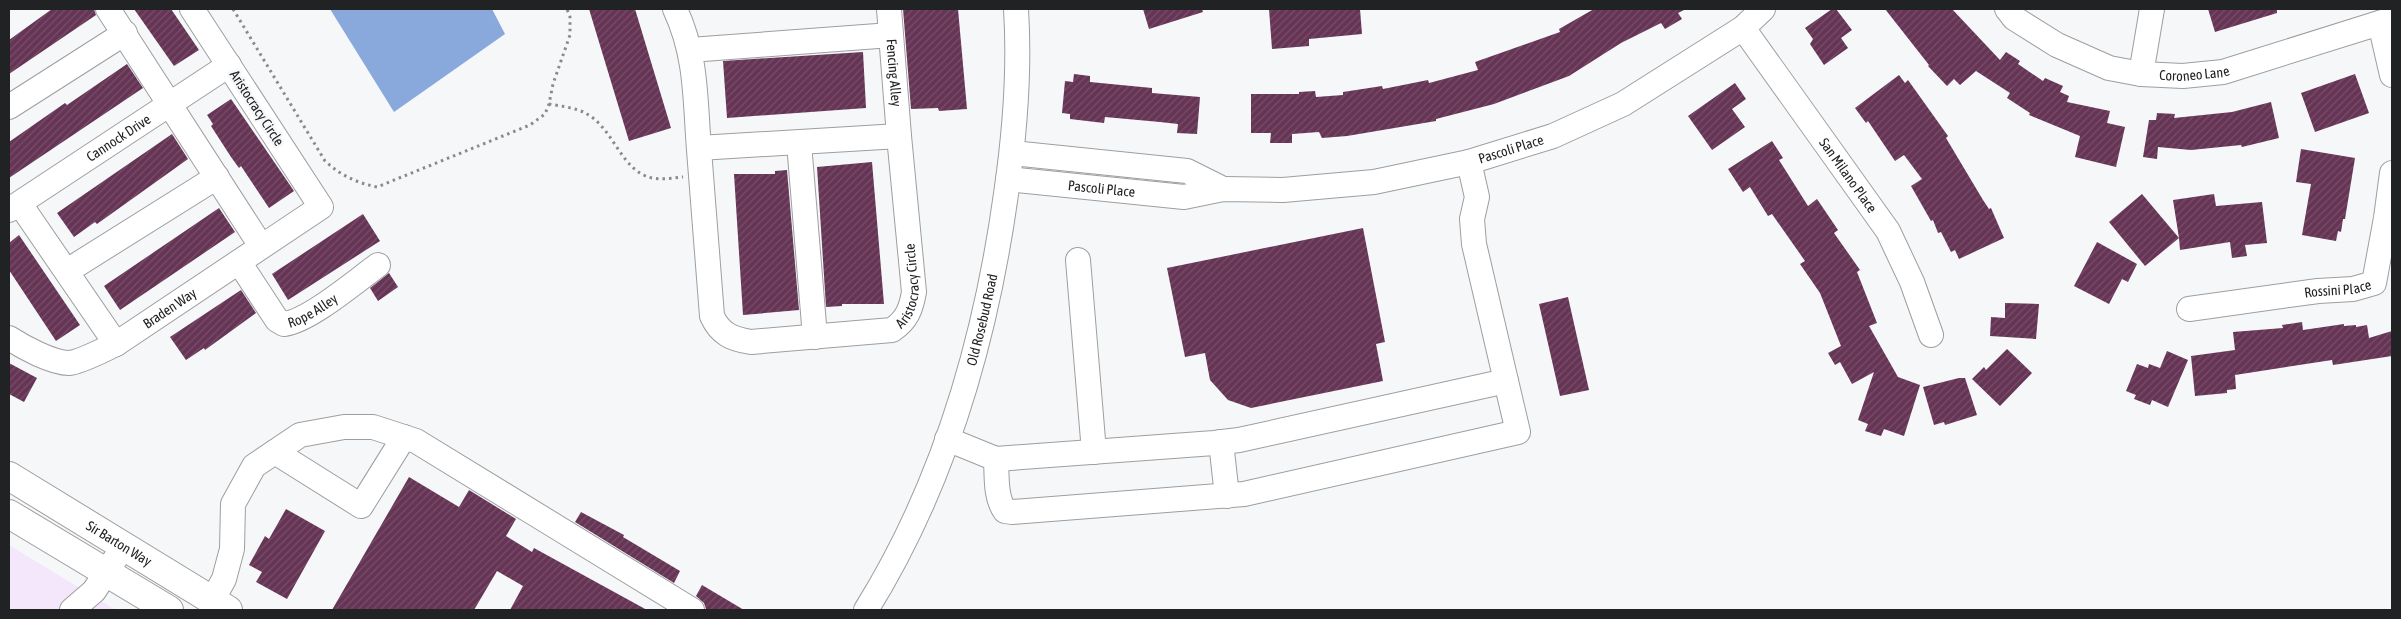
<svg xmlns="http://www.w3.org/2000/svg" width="2401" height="619" viewBox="0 0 2401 619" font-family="'Asap Condensed',sans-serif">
<defs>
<pattern id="building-hatch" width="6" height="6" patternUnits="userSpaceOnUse" patternTransform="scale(1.25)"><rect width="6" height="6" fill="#663455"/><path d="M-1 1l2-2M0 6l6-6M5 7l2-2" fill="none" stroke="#774f6a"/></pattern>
</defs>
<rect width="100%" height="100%" fill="#f5f7f9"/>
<path fill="#f5e7fb" d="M 9,545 L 116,610 L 9,610 Z"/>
<path fill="#89a8dc" d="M 330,9 L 492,9 L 505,34 L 394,112 Z"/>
<path fill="url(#building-hatch)" d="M 52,9 L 94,9 L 96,15 L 9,74 L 9,40 Z
M 134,9 L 171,9 L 199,50 L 174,66 Z
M 589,9 L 635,9 L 671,128 L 629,141 Z
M 903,9 L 958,9 L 967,109 L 939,111 L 938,108 L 911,109 Z
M 1143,9 L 1202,9 L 1203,12 L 1149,29 Z
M 1269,9 L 1360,9 L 1362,34 L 1309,39 L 1309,46 L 1272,49 Z
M 1594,9 L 1686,9 L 1678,13 L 1682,19 L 1665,29 L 1661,23 L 1621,43 L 1569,76 L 1494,104 L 1436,119 L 1436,121 L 1347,136 L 1322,138 L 1319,132 L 1292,134 L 1292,143 L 1270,143 L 1271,133 L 1251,133 L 1251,94 L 1299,94 L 1299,92 L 1315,91 L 1316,97 L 1343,95 L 1343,92 L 1382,86 L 1383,89 L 1428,80 L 1429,83 L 1478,70 L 1475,62 L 1560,32 L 1559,29 Z
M 1832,9 L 1836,9 L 1852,30 L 1841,38 L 1848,48 L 1824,65 L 1810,44 L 1813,39 L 1805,28 Z
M 1885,9 L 1952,9 L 2000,60 L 2006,52 L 2020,61 L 2018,64 L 2043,81 L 2045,78 L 2063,86 L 2060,92 L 2069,96 L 2067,102 L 2110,111 L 2107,123 L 2125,127 L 2116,167 L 2075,157 L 2080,136 L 2029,115 L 2030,113 L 2007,98 L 2010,93 L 1976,71 L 1960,85 L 1954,79 L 1947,86 L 1928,66 L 1929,65 Z
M 2208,9 L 2277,9 L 2277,13 L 2215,32 Z
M 863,52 L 866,108 L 727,118 L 723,61 Z
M 127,64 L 143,88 L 9,178 L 9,142 L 65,103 L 67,105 Z
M 1074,74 L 1090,76 L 1090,82 L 1152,88 L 1152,93 L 1200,97 L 1197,134 L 1177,133 L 1178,124 L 1160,122 L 1105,117 L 1104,123 L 1070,119 L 1070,114 L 1062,113 L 1065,81 L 1073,82 Z
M 2355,74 L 2369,113 L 2315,132 L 2301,93 Z
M 1899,75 L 1905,83 L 1908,80 L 1948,136 L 1946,138 L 1983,200 L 1989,209 L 1991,208 L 2004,238 L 1959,259 L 1955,250 L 1951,252 L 1941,232 L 1938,233 L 1933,220 L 1931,221 L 1911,186 L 1922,179 L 1904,155 L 1895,161 L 1868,121 L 1866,123 L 1855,108 Z
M 1735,83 L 1746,99 L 1732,109 L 1745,127 L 1712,150 L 1688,116 Z
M 231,99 L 294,191 L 269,208 L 241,166 L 239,168 L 231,157 L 211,126 L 213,124 L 207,115 Z
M 2271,102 L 2279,138 L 2242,147 L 2241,145 L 2191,150 L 2158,147 L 2157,159 L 2143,157 L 2149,120 L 2156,120 L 2157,113 L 2175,114 L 2174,118 L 2232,112 Z
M 172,134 L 188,159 L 97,224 L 95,222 L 74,237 L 57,213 Z
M 1772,141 L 1783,158 L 1779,160 L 1808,206 L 1817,199 L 1838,230 L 1834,233 L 1860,270 L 1857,272 L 1877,323 L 1869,326 L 1898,377 L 1920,385 L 1904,436 L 1884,429 L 1881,436 L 1865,431 L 1868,424 L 1858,420 L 1874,372 L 1852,384 L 1840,362 L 1835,365 L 1828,353 L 1841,346 L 1820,293 L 1800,264 L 1805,261 L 1772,214 L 1768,216 L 1750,187 L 1743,192 L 1728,169 Z
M 2301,149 L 2355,158 L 2345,219 L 2343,219 L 2341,232 L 2338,231 L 2336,241 L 2302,235 L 2311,184 L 2296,182 Z
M 872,162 L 884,304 L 842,304 L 842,306 L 826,307 L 817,167 Z
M 787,170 L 799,310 L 743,315 L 734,174 L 775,174 L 775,171 Z
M 2142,194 L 2179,238 L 2173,200 L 2214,194 L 2216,206 L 2262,202 L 2267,243 L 2245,245 L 2247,256 L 2232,258 L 2230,242 L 2180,250 L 2179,238 L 2145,266 L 2109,222 Z
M 219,208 L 235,232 L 120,310 L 104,286 Z
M 363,214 L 380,241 L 288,300 L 272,274 Z
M 1363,228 L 1385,342 L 1376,344 L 1383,381 L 1251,408 L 1228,400 L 1210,380 L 1205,353 L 1185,357 L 1167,268 Z
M 19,235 L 80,325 L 56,341 L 9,270 L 9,243 Z
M 2097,242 L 2137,264 L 2128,282 L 2122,279 L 2109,304 L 2074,286 Z
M 389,273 L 398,287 L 378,301 L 370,288 Z
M 241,290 L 256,313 L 205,350 L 204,348 L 186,360 L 170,337 Z
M 1568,297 L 1589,390 L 1560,396 L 1539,304 Z
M 2005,303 L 2039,304 L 2036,339 L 1990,336 L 1991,317 L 2005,318 Z
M 2302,322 L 2303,330 L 2344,324 L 2344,326 L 2356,325 L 2356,327 L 2367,325 L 2369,338 L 2392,331 L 2392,356 L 2333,365 L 2332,360 L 2235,375 L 2236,389 L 2227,390 L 2227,393 L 2195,396 L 2191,356 L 2235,350 L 2233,332 L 2283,328 L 2282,325 Z
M 2007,349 L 2032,373 L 2000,406 L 1972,379 L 1984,367 L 1986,370 Z
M 2167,351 L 2188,360 L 2168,407 L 2152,400 L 2150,405 L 2134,399 L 2136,395 L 2126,391 L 2137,364 L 2148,368 L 2149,364 L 2160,368 Z
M 9,363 L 37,378 L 24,402 L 9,394 Z
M 1959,378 L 1965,378 L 1977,415 L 1945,425 L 1944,422 L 1934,425 L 1923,387 Z
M 409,477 L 459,507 L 469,490 L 516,519 L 506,536 L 532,552 L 534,548 L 647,610 L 510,610 L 523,586 L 497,571 L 474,610 L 332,610 Z
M 286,509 L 325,531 L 287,599 L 256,582 L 262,572 L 249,565 L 265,536 L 269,539 Z
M 581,512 L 624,535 L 623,537 L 680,571 L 674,583 L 575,522 Z
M 702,585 L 744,610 L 706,609 L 704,603 L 696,596 Z"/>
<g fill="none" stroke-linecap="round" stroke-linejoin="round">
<g stroke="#9d9ea0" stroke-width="26">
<g id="minor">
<path d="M 108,9 L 261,246"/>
<path id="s1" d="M 675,9 C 697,56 695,99 699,150 C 703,205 708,261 712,316 C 720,334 732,339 751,342 L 892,330 C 907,320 911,309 914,292 L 899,136 L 699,148"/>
<path id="s2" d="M 889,9 L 899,136"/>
<path id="s3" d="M 2007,9 L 2014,18 L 2057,45 L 2109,68 L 2141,74 L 2183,76 L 2223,72 L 2392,19"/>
<path d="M 2380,23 L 2392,75"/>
<path id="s4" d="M 1743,28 L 1888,231 L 1912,282 L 1931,335"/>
<path d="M 690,50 L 891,35"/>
<path d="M 2141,74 L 2152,9"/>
<path d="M 9,107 L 125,33"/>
<path d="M 799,143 L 815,337"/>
<path d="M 1012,153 L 1187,171 L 1223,189"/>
<path id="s5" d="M 1008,179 L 1184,197 L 1223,189 L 1283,190 L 1374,182 L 1469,162 L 1553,136 L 1623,104 L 1743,28 L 1763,9"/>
<path d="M 20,204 L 116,344"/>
<path id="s6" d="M 9,210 L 229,65"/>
<path d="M 1078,260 L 1094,452"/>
<path id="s7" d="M 239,262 L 277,320 L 284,324 C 309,321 356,281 378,265"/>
<path d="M 67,271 L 217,177"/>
<path id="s8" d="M 2189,309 L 2318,291 L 2353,289 L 2374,283 L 2386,218 L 2392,173"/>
<path id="s9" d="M 9,338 C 23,347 52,363 69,363 C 81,362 105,349 116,344 L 321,207 L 192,9"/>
<path d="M 947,439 L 996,459 L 1214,443 L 1239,440 L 1506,381 L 1474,244 L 1472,219 L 1477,197 L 1469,162"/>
<path d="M 1221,442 L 1227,496"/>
<path d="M 275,452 L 361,506 L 404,437"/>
<path d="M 996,459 C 997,476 995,497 1005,511 L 1012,512 L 1244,494 L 1518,432 L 1506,381"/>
<path d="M 212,601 L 224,579 L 232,549 L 233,504 L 254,466 L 300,435 L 344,427 L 373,427 L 416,441 L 692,610"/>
<path d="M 72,610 L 94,591 L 123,547"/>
<path id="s10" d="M 866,610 C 944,485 986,338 1006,194 C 1015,132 1020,71 1016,9"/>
</g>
</g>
<g stroke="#9d9ea0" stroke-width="30">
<g id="major">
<path id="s11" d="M 9,476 L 228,610"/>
<path d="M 9,514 L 169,610"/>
</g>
</g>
<path stroke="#898a8c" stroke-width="3" stroke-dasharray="2.5 4" stroke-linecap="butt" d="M 233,9 L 325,161 C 340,175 357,183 377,187 L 530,125 L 545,114 L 549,104 L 553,84 L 570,35 L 570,17 L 567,9
M 549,104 C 561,106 577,108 587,114 C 614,129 621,171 652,178 C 662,180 673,178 683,177"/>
<use href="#minor" stroke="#fff" stroke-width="24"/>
<use href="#major" stroke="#fff" stroke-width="28"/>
</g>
<g text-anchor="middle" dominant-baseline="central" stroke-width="5" stroke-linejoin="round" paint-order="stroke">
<g font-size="14" fill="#212223" stroke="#f5f7f9">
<text stroke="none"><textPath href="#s2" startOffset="64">Fencing Alley</textPath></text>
<text stroke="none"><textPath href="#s3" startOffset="205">Coroneo Lane</textPath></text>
<text transform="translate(257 108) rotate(57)">Aristocracy Circle</text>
<text stroke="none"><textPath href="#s6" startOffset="131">Cannock Drive</textPath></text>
<text stroke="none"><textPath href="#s5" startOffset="509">Pascoli Place</textPath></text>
<text stroke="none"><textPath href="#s4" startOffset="181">San Milano Place</textPath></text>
<text stroke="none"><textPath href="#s5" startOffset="94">Pascoli Place</textPath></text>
<text stroke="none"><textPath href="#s1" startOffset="552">Aristocracy Circle</textPath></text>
<text stroke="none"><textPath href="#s8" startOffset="150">Rossini Place</textPath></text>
<text stroke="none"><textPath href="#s7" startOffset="109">Rope Alley</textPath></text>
<text stroke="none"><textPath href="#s9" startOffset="181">Braden Way</textPath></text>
<text stroke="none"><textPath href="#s10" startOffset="314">Old Rosebud Road</textPath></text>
<text stroke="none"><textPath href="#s11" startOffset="129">Sir Barton Way</textPath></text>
</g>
</g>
<rect width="2401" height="619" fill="none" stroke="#212223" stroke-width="20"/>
</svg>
